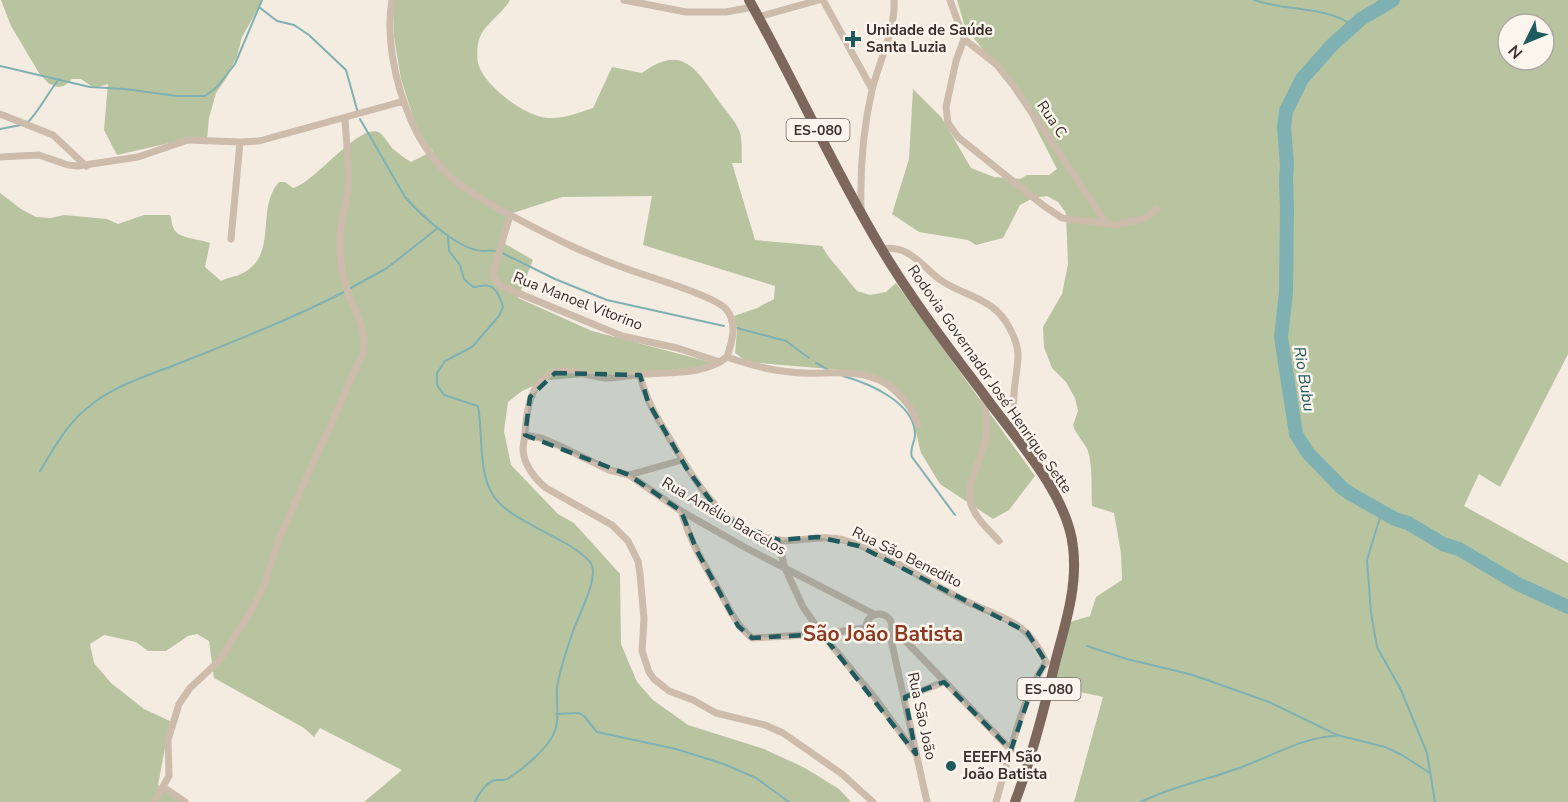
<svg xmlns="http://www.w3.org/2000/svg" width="1568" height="802" viewBox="0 0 1568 802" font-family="'Nunito Sans',sans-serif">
<rect width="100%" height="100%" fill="#f4ebe1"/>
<path fill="#b8c4a0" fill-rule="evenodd" d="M 1,0 L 263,0 L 242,37 L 237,56 L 227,77 L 216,93 L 209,118 L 207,139 L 183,140 L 117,155 L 104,130 L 108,84 L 94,88 L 81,79 L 72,79 L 64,86 L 57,87 L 48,83 L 39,73 L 11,26 Z
M 393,0 L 510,0 C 501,16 481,25 478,44 C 477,49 477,58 478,63 C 484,86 524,116 548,118 C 563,119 578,113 593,108 L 612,67 L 642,73 C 681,44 695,67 718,100 C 724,109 735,120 739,130 C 743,139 741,153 742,163 L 732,163 L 755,240 L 822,246 L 828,256 L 857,291 L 870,295 L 886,292 L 896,283 L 1035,476 L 1009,510 L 993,519 L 940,484 L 921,453 L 911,412 L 878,378 L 864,372 L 748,362 L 735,353 L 737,330 L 734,316 L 757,308 L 774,299 L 775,286 L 643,245 L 652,196 L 562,197 L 513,213 L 500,241 L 533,260 L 518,298 L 592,331 L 714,363 L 697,368 L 547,380 L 522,391 L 508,402 L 504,431 L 511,465 L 558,514 L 574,523 L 620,574 L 621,644 L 637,682 L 653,700 L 688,725 L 764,749 L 805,768 L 839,789 L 851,802 L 364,802 L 402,770 L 320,728 L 314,737 L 304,728 L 214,678 L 209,641 L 197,634 L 188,636 L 166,651 L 148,651 L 136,642 L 104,635 L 90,644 L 94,663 L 111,683 L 144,709 L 170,721 L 158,785 L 181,802 L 0,802 L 0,193 L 21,209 L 36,217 L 51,218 L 64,215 L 107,219 L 118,224 L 144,215 L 170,215 C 172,219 171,224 174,229 C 178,239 201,239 210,243 L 205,267 L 221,281 C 228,277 236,277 243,273 C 279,254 255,209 279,182 L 285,182 L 293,188 C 314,184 361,120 380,133 C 385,137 388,143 392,148 C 398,153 404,158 411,162 L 433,151 L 420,139 L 401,79 L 394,37 Z
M 957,0 L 1568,0 L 1568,354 L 1500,487 L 1479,474 L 1464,506 L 1568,563 L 1568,802 L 1074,802 L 1103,697 L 1052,686 L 1070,622 L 1090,616 L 1096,597 L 1122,580 L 1121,553 L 1114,513 L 1092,506 C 1091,489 1093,468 1088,451 C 1085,443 1076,435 1073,425 L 1078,411 L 1075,398 L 1066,382 L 1052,368 L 1044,347 L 1043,327 L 1062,294 L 1068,264 L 1066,213 L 1058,202 L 1047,196 L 1033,198 L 1020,205 L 1003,238 L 976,245 L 968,240 L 919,232 L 892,214 L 909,159 L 913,89 L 942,118 L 971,168 L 994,177 L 1020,179 L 1027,175 L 1049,175 L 1057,169 L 1020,97 L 965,27 ZM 1508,24 L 1544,24 L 1544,60 L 1508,60 Z"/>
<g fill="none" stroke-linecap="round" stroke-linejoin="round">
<path stroke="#7fb0b2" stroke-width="2" d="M 1254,0 C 1284,11 1328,6 1353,26
M 259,7 L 277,21 L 294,25 L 309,35 L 346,70 L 358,113
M 0,66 L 90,87 L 125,89 L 177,96 L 205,96 L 217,87 L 235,64 L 262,0
M 360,119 L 405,197 C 421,215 457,249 482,251 C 487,251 492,250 496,251
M 27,123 C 40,110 47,94 59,79
M 0,129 L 21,125
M 448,237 L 449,251 L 460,265 L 464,279 L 473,287 C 478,287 484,284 489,286 C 497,288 501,300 503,307 L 499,316 L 472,347 L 445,361 L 437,373 L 437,385 L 444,395 L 478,406 C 483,432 478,472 493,495 C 509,522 567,536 590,562 C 601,575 578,616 573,631 C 567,649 560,668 557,688 C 556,702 560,720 554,733 C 548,748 523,769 509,778 C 505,781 501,780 496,780 C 486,781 479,794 475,802
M 502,253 L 555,279 L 607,300 L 724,326
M 349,289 L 387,268 L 438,228
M 737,328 L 786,341 L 809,358
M 816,363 L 827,369
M 843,376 C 868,383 915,402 915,435 C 915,443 909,448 912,457 L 955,515
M 40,471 C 53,450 66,425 86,409 C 114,384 151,375 185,361 C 238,340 293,318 344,292
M 1382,511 L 1367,560 L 1371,613 L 1377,647 L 1401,690 L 1427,753 L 1435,802
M 1087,646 L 1127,659 L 1193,675 L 1269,702 L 1337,735 L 1385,747 L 1402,755 L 1430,773
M 556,714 L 579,713 L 584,716 L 597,732 L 676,749 L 724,764 L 756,778 L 789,802
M 1141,802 C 1172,786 1204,781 1236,769 C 1269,758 1301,737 1336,736"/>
<path stroke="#7fb0b2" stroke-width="14" d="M 1393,0 L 1361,19 L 1332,45 L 1302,79 L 1286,111 L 1284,127 L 1287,165 L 1286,181 L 1287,207 L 1286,292 L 1281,337 L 1296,434 L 1308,453 L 1342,488 L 1351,494 L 1395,519 L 1408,523 L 1443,544 L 1459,549 L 1518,584 L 1568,607"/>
<path stroke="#cdbbac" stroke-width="7" d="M 392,0 C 387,29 392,62 400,90 C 408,115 417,138 434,159 C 455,186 485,201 514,217 C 554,238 587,255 630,270 C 649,277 715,296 726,309 C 738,323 732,342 727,357
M 624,0 L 686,12 L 726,12 L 753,7
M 823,0 L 872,89
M 950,0 L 964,39 L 956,61 L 946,107 L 948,123 L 958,137 L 1044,206 L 1062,218 L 1117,225 L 1146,218 L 1157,209
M 758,17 L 819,0
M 964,39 L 997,65 L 1013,85 L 1107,224
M 0,114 L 53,135 L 86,166
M 0,157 L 39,155 L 68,165 L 78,166 L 138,157 L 188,140 L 240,142 L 259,141 L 404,101
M 861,209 C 860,169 863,129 872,90 C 879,62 896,28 894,0
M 510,215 L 493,273 L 494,278 L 501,286 L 622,336 L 677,348 L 720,362
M 231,239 L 240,142
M 881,249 C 908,244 920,264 939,279 C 955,291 976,295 992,307 C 1005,316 1017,338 1018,354 C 1018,373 1012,390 1014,409 C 1015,422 1022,432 1023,445
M 727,357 C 705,375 671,372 644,374 C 631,375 620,378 607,378 C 593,377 580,372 566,371 C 532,371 527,406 525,432 C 525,438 523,444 523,450 C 524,465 535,479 546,488 L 612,525 L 628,541 L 638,561 L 640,574 L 644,619 L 642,651 L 649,672 L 654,679 L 669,691 L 693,700 L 716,713 L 765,725 L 783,733 L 842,774 L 873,802
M 727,357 C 747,364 769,370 790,372 C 827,377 864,363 896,391 C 907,401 914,411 918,425
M 640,375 C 646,401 659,421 673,444 C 697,485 722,526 771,539 C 793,545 818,533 844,540 C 888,553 928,584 970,603 C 1007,620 1028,622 1046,662
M 983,396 C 986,411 989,426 985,442 C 981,460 965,485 971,504 C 975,518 990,531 999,541
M 525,435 L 541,438 L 560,446 L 609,470 L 629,475 L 681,511 L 746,548 L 874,614
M 629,475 L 682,460
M 681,511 C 690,541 704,565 720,592 C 729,609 737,626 752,638 L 822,634 L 866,628
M 779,540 L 784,566 L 803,607 L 822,634 L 875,698 L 916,754
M866 627a13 13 0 1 1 26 0a13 13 0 1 1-26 0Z
M 893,628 L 1011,750
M 890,635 L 927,802
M 905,697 L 944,682
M 163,787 L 185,802
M 154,802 L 169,776 L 168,740 L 179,704 L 190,688 L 220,660 L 255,604 L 264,585 L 280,536 L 363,353 C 369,323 347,303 343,274 C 339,255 339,233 343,214 C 344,207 347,199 348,192 C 350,168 346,142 345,118
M 996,802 C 1009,758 1021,700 1046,662"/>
<path stroke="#7d675c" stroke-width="10" d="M 749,0 C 795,82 833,168 881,248 C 913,302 953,353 990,403 C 1020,443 1068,497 1073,547 C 1078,587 1065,625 1055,663 C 1044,710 1032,757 1015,802"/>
</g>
<path fill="#1f5a5e" fill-opacity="0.2" stroke="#1f5a5e" stroke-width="4.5" stroke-dasharray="12 8" stroke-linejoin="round" d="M 555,373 L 640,375 L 648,402 L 687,469 L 717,509 L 739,525 L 779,540 L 818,537 L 859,546 L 1027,632 L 1046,662 L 1034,682 L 1011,750 L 944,682 L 905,697 L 916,754 L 822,634 L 752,638 L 738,626 L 697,551 L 681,511 L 629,475 L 525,435 L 530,397 Z"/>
<g fill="#1f5a5e" stroke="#fbf5ee" stroke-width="2">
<path d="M850 30h6v6h6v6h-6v6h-6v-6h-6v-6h6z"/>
<circle cx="951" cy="766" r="6"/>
</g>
<g text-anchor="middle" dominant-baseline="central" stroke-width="5" stroke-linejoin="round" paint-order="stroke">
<g fill="#fbf5ee" stroke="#756b66" stroke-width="1.5">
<rect x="786.5" y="119" width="63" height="22" rx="4.5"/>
<rect x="1017.5" y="678" width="63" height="22" rx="4.5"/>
</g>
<g font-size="14" font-weight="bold" fill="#3b302b">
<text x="818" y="130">ES-080</text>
<text x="1049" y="689">ES-080</text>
</g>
<g font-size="15" font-weight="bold" fill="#3b302b" stroke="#fbf5ee" text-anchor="start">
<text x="866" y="30">Unidade de Saúde<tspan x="866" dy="17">Santa Luzia</tspan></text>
<text x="963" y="757">EEEFM São<tspan x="963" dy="17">João Batista</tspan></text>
</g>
<g font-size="15" fill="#3b302b" stroke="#fbf5ee">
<text transform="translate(1052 119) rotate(56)">Rua C</text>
<text transform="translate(578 301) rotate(21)">Rua Manoel Vitorino</text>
<text transform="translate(990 379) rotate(55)">Rodovia Governador José Henrique Sette</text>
<text transform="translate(724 516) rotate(30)">Rua Amélio Barcelos</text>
<text transform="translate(907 557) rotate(26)">Rua São Benedito</text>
<text transform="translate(922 716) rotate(78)">Rua São João</text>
</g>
<g font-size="16" font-style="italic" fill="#1f5a5e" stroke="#fbf5ee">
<text transform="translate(1304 379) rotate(81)">Rio Bubu</text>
</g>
<g font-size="21" font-weight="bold" fill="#8c3b22" stroke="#fbf5ee">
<text x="883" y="634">São João Batista</text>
</g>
</g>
<g transform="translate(1526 42) rotate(227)"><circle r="28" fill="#fbf5ee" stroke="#aea6a0" stroke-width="1.5"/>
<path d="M0-4.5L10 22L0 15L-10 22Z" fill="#1f5a5e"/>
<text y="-9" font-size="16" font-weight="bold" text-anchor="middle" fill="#3b302b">N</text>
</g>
</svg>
